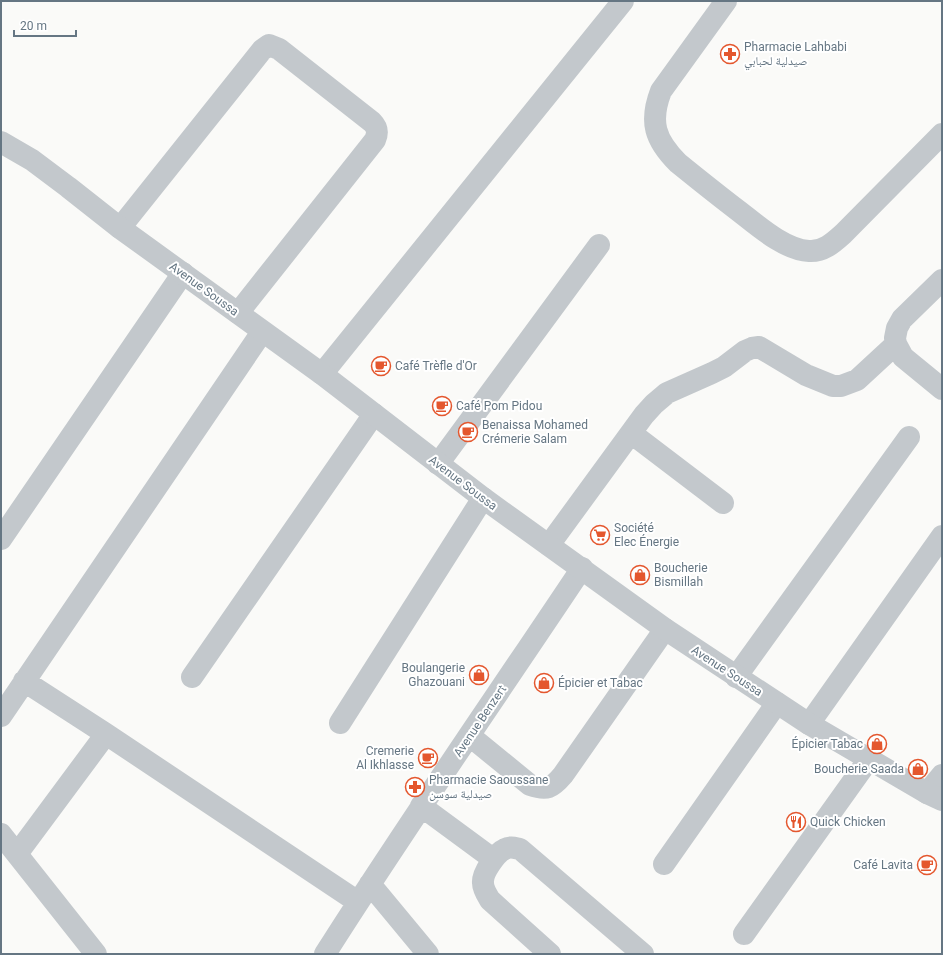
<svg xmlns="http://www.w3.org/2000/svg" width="943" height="955" viewBox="0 0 943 955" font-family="Roboto,'Noto Naskh Arabic',sans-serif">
<rect width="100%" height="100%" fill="#fafaf8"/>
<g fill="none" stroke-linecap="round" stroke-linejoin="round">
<path stroke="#c3c8cc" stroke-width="22" d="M 726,1 L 661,91 C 649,122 655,140 678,163 C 699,180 719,196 740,212 C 758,226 785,250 809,251 C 823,252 833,243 843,234 L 942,134
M 120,228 L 262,50 L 269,45 L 279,49 L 372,122 C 378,128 378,133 375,140 L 238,313
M 942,280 L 902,319 L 897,328 L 895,338 L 896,344 L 903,357 L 942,389
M 322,374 L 623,1
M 631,433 L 723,503
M 438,464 L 599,245
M 1,539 L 183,273
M 549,545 L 644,415 L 654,404 L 667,393 L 712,373 L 724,367 L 745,351 L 752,348 L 759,347 L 806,375 L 833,386 L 841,386 L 857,380 L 896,344
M 192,677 L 374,414
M 736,677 L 909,437
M 24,681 L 106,734 L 358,902
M 1,716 L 262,332
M 340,723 L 483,498
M 809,724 L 942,536
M 470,736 L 530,785 C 547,791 552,788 563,775 L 665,629
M 927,793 L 942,775
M 421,806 L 493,859
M 1,834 L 96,954
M 17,854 L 106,734
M 664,864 L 777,703
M 370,884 L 428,954
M 744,934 L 869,759
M 325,954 C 408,823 496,697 582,568
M 550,954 L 490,900 C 487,895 483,889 483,883 C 482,873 496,853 505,849 C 510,846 515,848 520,849 L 643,954"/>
<path stroke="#c3c8cc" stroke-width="22" d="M 1,142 L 32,160 L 68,187 L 120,228 L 322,374 L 483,498 L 665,629 L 809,724 L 927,793 L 942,800"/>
</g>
<defs>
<g id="pharmacy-ring" transform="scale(1)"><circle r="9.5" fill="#fff" stroke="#e4572e" stroke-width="1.5"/><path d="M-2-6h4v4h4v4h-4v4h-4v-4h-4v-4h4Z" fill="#e4572e"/></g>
<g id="cafe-ring" transform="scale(1)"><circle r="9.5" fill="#fff" stroke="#e4572e" stroke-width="1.5"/><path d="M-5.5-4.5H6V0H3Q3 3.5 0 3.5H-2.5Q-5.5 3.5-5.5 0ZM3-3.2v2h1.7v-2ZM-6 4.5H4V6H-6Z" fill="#e4572e"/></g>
<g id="supermarket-ring" transform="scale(1)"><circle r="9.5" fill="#fff" stroke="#e4572e" stroke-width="1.5"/><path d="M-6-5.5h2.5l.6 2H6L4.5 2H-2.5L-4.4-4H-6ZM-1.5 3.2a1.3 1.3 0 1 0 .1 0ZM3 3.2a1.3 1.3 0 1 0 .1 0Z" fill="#e4572e"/></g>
<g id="shop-ring" transform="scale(1)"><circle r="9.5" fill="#fff" stroke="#e4572e" stroke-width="1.5"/><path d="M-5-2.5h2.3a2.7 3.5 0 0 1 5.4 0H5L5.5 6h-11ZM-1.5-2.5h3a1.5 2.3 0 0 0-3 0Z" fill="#e4572e"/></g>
<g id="restaurant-ring" transform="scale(1)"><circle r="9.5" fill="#fff" stroke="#e4572e" stroke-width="1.5"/><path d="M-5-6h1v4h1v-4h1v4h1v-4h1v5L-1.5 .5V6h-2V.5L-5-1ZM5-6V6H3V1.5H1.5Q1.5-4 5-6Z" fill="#e4572e"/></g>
</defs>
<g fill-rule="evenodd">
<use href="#pharmacy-ring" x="730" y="54"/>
<use href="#cafe-ring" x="381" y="366"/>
<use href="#cafe-ring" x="442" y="406"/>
<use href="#cafe-ring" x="468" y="432"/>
<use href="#supermarket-ring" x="600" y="535"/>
<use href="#shop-ring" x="640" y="575"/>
<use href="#shop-ring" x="479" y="675"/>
<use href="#shop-ring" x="544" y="683"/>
<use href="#shop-ring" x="877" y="744"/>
<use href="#cafe-ring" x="428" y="758"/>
<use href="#shop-ring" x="918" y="769"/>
<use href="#pharmacy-ring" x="415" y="787"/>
<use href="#restaurant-ring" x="796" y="822"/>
<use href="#cafe-ring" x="927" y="865"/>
</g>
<g text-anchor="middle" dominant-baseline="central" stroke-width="4" stroke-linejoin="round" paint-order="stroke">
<g font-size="12" fill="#657683" stroke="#fff" text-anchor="start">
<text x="744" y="47">Pharmacie Lahbabi<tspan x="744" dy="14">صيدلية لحبابي</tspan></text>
<text x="395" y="366">Café Trèfle d'Or</text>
<text x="456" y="406">Café Pom Pidou</text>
<text x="482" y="425">Benaissa Mohamed<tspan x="482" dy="14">Crémerie Salam</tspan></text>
<text x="614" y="528">Société<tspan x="614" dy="14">Elec Énergie</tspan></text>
<text x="654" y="568">Boucherie<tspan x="654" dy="14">Bismillah</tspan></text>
<text x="465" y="668" text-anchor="end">Boulangerie<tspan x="465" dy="14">Ghazouani</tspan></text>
<text x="558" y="683">Épicier et Tabac</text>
<text x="863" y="744" text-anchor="end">Épicier Tabac</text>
<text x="414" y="751" text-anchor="end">Cremerie<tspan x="414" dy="14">Al Ikhlasse</tspan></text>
<text x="904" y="769" text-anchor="end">Boucherie Saada</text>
<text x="429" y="780">Pharmacie Saoussane<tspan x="429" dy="14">صيدلية سوسن</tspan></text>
<text x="810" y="822">Quick Chicken</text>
<text x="913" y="865" text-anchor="end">Café Lavita</text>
</g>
<g font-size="12" fill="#657683" stroke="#fff">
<text transform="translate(204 289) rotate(36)">Avenue Soussa</text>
<text transform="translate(463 483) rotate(37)">Avenue Soussa</text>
<text transform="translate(727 671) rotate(33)">Avenue Soussa</text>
<text transform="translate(480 721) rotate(-56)">Avenue Benzert</text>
</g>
</g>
<rect width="943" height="955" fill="none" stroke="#657683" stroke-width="4"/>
<path d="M14 30v6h62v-6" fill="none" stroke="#657683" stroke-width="2"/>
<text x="20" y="30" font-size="12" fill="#657683" stroke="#ffffff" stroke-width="3" paint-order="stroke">20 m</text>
</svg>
